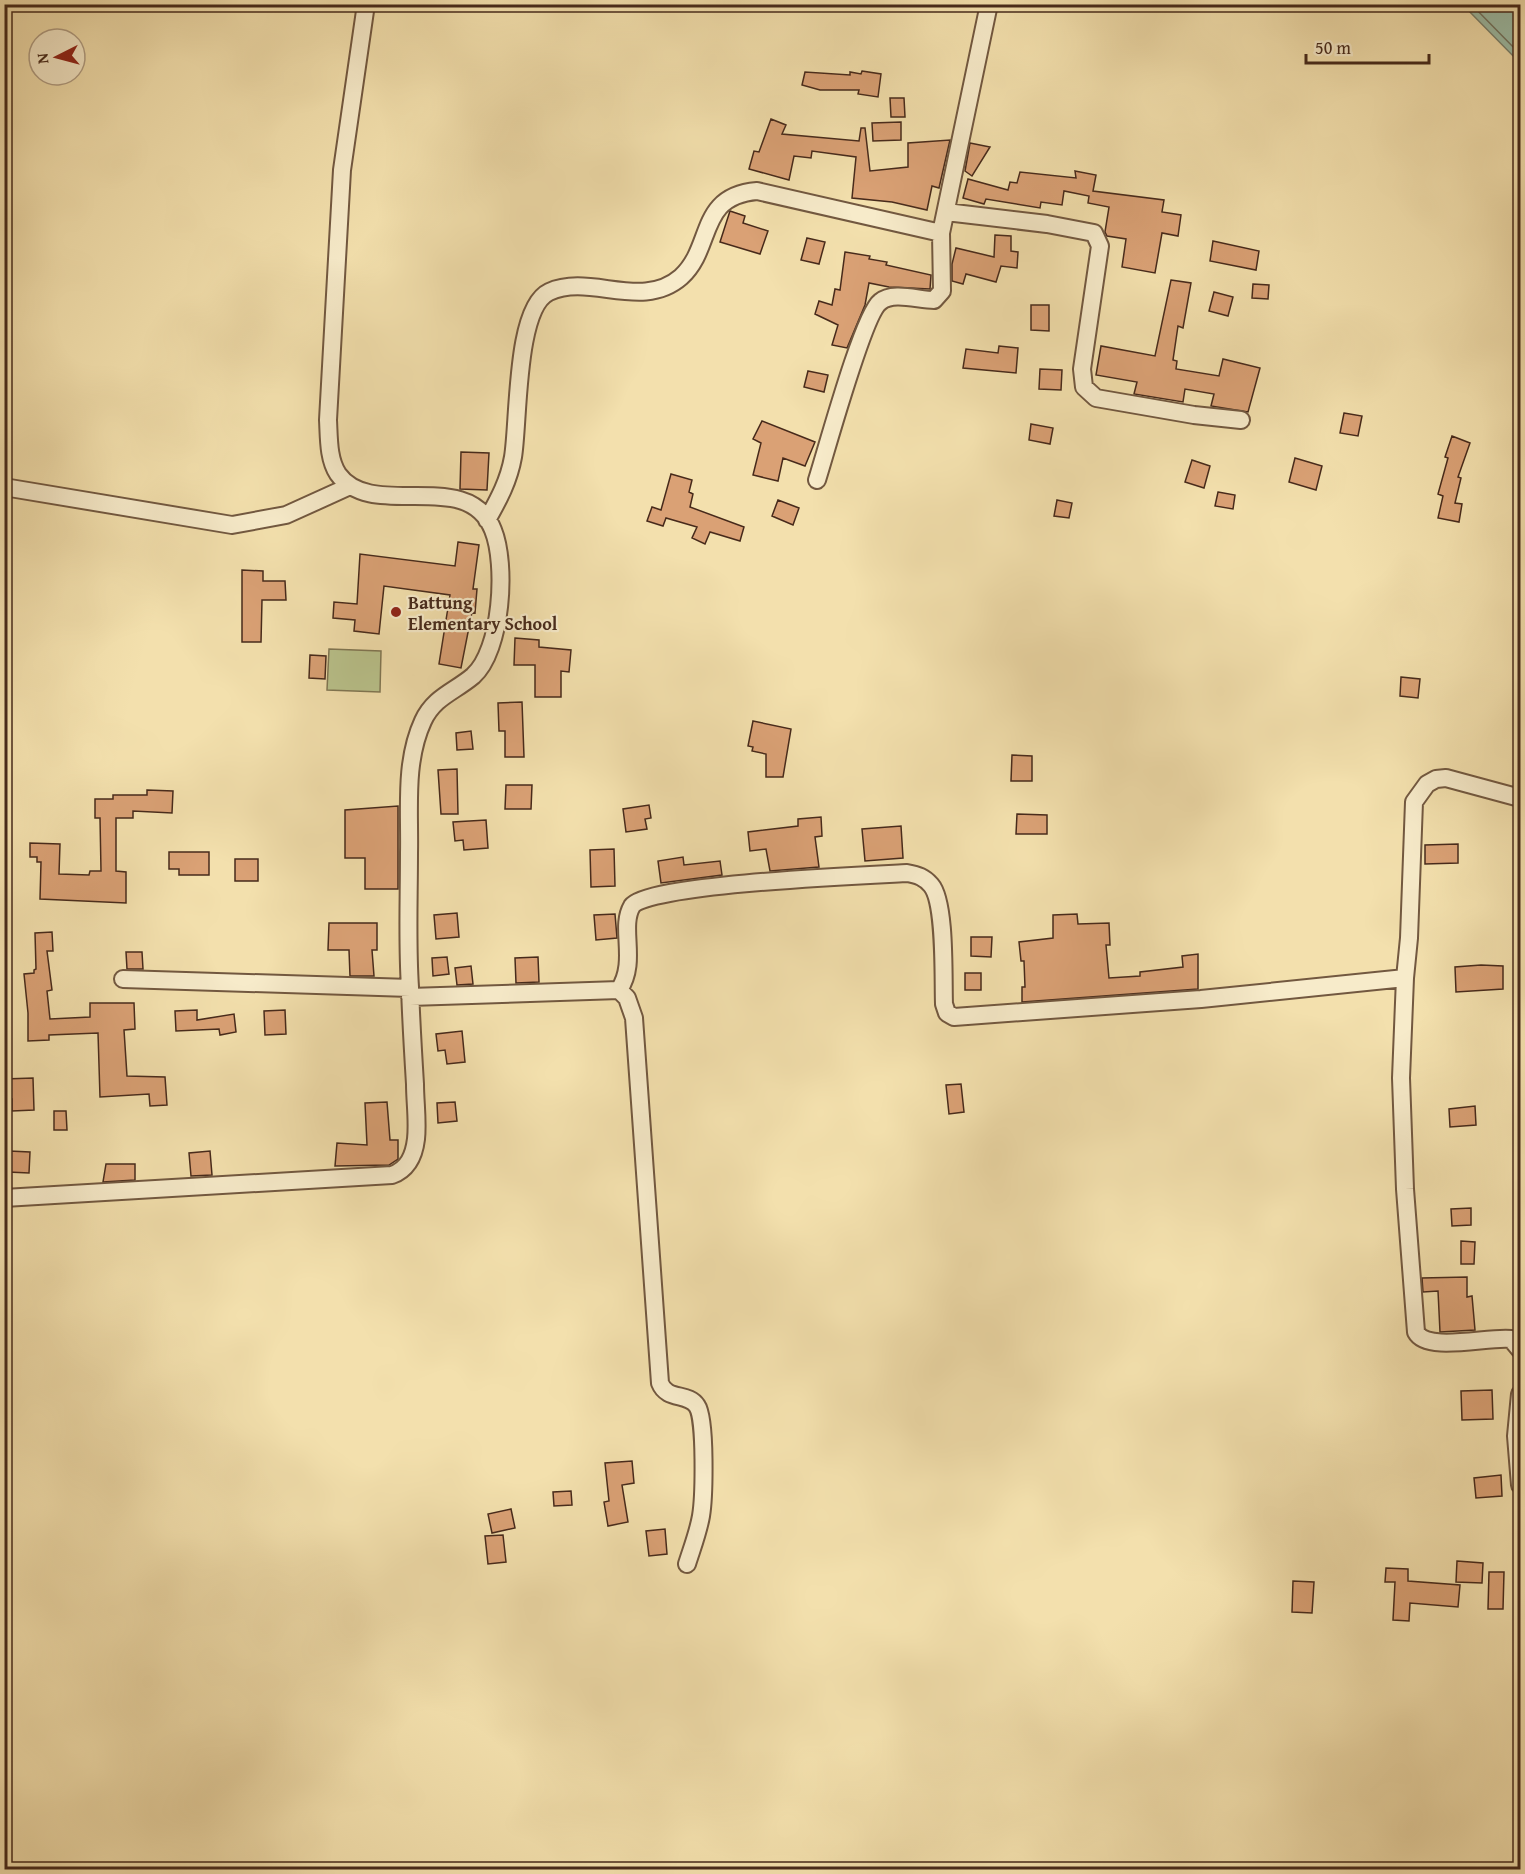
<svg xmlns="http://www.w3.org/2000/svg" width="1525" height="1874" viewBox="0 0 1525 1874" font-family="'Gentium Book Plus',serif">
<rect width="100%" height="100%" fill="#f3e0ad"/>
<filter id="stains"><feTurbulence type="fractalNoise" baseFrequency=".00333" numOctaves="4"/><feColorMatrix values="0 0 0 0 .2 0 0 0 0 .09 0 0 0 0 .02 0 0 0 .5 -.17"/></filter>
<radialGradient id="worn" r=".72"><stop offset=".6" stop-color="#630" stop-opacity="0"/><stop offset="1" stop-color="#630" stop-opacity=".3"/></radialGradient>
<path fill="#b9c28b" stroke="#807653" stroke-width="1.5" d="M 329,649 L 381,651 L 380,692 L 327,690 Z"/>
<path fill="#9cbda7" stroke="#7a826f" stroke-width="1.5" d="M 1463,5 L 1520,5 L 1520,63 Z"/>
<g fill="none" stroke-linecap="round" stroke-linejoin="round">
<path stroke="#727461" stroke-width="1.5" d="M 1471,4 L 1520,54"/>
</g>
<path fill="#daa175" stroke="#472a1b" stroke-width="1.5" d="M 862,71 L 881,74 L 878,97 L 858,94 L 859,90 L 820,90 L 802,85 L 805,72 L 850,75 L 850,72 L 861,74 Z
M 890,98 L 904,98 L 905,117 L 891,117 Z
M 771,119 L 786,125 L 782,134 L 859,141 L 861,128 L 865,128 L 870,171 L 908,167 L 908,143 L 950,140 L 939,188 L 932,186 L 927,210 L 892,202 L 852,198 L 856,157 L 812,151 L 811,158 L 794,156 L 789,180 L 749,169 L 754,151 L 759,152 Z
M 901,122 L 901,140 L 873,141 L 872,123 Z
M 970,143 L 990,147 L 972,176 L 965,171 Z
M 1075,171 L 1096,175 L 1093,191 L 1164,200 L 1162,212 L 1181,215 L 1178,236 L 1162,233 L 1155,273 L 1122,267 L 1126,239 L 1107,236 L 1105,232 L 1109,207 L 1088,203 L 1089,196 L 1064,191 L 1062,205 L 1041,202 L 1040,208 L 986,199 L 984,204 L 963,198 L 968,179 L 1008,190 L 1010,182 L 1017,183 L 1020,172 L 1076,178 Z
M 730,211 L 745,216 L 743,223 L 768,231 L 760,254 L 720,242 Z
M 995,235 L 1011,236 L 1011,251 L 1018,252 L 1017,268 L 1001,266 L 996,282 L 966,274 L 963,284 L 952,281 L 952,264 L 956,248 L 994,257 Z
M 807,238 L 825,242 L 819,264 L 801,260 Z
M 1213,241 L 1259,251 L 1256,270 L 1210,261 Z
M 845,252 L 870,256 L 869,259 L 887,262 L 886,265 L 931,275 L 930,289 L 889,287 L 869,283 L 865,305 L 847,348 L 832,345 L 838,325 L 815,314 L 819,301 L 832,305 L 835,289 L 840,290 Z
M 1171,280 L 1191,283 L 1183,328 L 1178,326 L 1173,360 L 1177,361 L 1176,369 L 1219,376 L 1223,359 L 1260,368 L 1248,412 L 1211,406 L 1214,394 L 1185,389 L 1183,402 L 1134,394 L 1137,382 L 1096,375 L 1101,346 L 1155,356 Z
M 1253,284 L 1269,285 L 1268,299 L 1252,298 Z
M 1214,292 L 1233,297 L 1228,316 L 1209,311 Z
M 1031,305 L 1049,305 L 1049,331 L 1031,330 Z
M 999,346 L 1018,348 L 1016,373 L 963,368 L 966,349 L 998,353 Z
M 1040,369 L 1062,370 L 1061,390 L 1039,389 Z
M 808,371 L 828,375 L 824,392 L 804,387 Z
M 1344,413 L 1362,416 L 1358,436 L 1340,433 Z
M 762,421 L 815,442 L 805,466 L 783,458 L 778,481 L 753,475 L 761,443 L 753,439 Z
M 1031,424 L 1053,428 L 1050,444 L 1029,440 Z
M 1452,436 L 1470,443 L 1458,477 L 1461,478 L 1455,503 L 1462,504 L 1459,522 L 1438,518 L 1443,496 L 1438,494 L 1448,458 L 1445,457 Z
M 461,452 L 489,453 L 487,490 L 460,489 Z
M 1295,458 L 1322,466 L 1316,490 L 1289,482 Z
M 1192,460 L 1210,466 L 1204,488 L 1185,482 Z
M 671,474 L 692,480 L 689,492 L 693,494 L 690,507 L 744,527 L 740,541 L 710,532 L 705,544 L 692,538 L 697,527 L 666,518 L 663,526 L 647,521 L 652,507 L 661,510 Z
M 1218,492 L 1235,495 L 1233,509 L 1215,506 Z
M 778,500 L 799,508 L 793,525 L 772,516 Z
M 1057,500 L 1072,503 L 1069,518 L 1054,516 Z
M 458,542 L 479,545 L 473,589 L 477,589 L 475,613 L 472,612 L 461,668 L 439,664 L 450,595 L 384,586 L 379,634 L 354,631 L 355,620 L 333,618 L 334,602 L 357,604 L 360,554 L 455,566 Z
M 242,570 L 263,571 L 263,581 L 285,581 L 286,600 L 262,600 L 261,642 L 242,642 Z
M 515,638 L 539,640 L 539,647 L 571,650 L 569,672 L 561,671 L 561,697 L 535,697 L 535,665 L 514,665 Z
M 310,655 L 326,656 L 325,679 L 309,678 Z
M 1401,677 L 1420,679 L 1418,698 L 1400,696 Z
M 522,702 L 524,757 L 505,757 L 505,731 L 499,731 L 498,703 Z
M 753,721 L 791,729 L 783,777 L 766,777 L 766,754 L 752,751 L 753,747 L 748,746 Z
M 471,731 L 473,749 L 457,750 L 456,733 Z
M 1012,755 L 1032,756 L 1032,781 L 1011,781 Z
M 457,769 L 458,814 L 441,814 L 438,770 Z
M 506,785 L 532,785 L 531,809 L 505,809 Z
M 147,790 L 173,791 L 172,813 L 133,811 L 133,818 L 116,818 L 116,871 L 126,872 L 126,903 L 40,899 L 41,862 L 37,862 L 37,857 L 30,857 L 30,843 L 60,844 L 59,874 L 89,875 L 90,871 L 101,871 L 100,818 L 95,818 L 95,799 L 113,799 L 113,795 L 147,795 Z
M 649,805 L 651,818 L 645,819 L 647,829 L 626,832 L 623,809 Z
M 398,806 L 398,889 L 365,889 L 365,858 L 345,858 L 345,810 Z
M 1017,814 L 1047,815 L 1047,834 L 1016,834 Z
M 821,817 L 822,836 L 815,837 L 819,867 L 770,871 L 766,849 L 750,851 L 748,832 L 798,826 L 798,819 Z
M 486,820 L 488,848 L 464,850 L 463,840 L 455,841 L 453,822 Z
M 901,826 L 903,858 L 865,861 L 862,829 Z
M 1458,844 L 1458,863 L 1425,864 L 1425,845 Z
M 614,849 L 615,886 L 591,887 L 590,850 Z
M 169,852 L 209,852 L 209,875 L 179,875 L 179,869 L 169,869 Z
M 683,857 L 684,865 L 720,861 L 722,875 L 661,883 L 658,861 Z
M 235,859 L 258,859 L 258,881 L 235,881 Z
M 457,913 L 459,937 L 436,939 L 434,915 Z
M 615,914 L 617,938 L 596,940 L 594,915 Z
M 1077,914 L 1078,924 L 1109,923 L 1110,945 L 1106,945 L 1109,978 L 1140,976 L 1140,972 L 1183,967 L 1182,956 L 1198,954 L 1198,989 L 1022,1002 L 1022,987 L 1025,987 L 1024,961 L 1021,961 L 1019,942 L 1053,938 L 1053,915 Z
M 329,923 L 377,923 L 377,950 L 372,950 L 374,976 L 350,976 L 349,950 L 328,950 Z
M 52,932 L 53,951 L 47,951 L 52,990 L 47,991 L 50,1019 L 90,1017 L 90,1003 L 134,1003 L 135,1029 L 124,1030 L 127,1076 L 165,1077 L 167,1105 L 150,1106 L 149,1094 L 100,1097 L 98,1033 L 49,1035 L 49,1040 L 28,1041 L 28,1013 L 24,974 L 34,973 L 34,970 L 36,969 L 35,933 Z
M 971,937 L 992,937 L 991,957 L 971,956 Z
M 126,952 L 142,952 L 143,969 L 127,969 Z
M 447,957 L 449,974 L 433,976 L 432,958 Z
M 538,957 L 539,982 L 516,983 L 515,958 Z
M 1481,965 L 1503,966 L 1503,989 L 1456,992 L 1455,967 Z
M 471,966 L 473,984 L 457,985 L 455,968 Z
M 965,973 L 981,973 L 981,990 L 965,990 Z
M 197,1010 L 197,1020 L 234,1014 L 236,1032 L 220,1035 L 219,1029 L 176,1031 L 175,1011 Z
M 285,1010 L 286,1034 L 265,1035 L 264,1011 Z
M 462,1031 L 465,1062 L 447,1064 L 445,1050 L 438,1051 L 436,1034 Z
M 33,1078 L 34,1110 L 12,1111 L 12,1099 L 4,1099 L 4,1079 Z
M 961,1084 L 964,1112 L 949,1114 L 946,1085 Z
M 387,1102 L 390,1140 L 398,1140 L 398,1159 L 389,1165 L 335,1166 L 337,1143 L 367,1145 L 365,1103 Z
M 455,1102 L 457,1121 L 438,1123 L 437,1103 Z
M 1475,1106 L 1476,1125 L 1450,1127 L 1449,1109 Z
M 54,1111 L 66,1111 L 67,1130 L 54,1130 Z
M 9,1151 L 30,1152 L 29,1173 L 8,1172 Z
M 210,1151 L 212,1175 L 191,1176 L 189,1153 Z
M 106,1164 L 135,1164 L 135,1180 L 103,1182 Z
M 1471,1208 L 1471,1225 L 1452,1226 L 1451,1209 Z
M 1461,1241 L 1475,1242 L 1474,1264 L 1461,1264 Z
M 1467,1277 L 1467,1297 L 1472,1296 L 1475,1330 L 1440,1332 L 1438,1291 L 1423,1292 L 1422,1278 Z
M 1492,1390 L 1493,1419 L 1462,1420 L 1461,1391 Z
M 632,1461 L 634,1483 L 622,1485 L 628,1522 L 608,1526 L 604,1502 L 609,1501 L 605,1463 Z
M 1501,1475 L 1502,1496 L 1476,1498 L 1474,1478 Z
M 571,1491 L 572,1505 L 554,1506 L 553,1492 Z
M 511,1509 L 515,1528 L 492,1533 L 488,1514 Z
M 665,1529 L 667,1554 L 649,1556 L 646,1531 Z
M 503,1535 L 506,1562 L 488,1564 L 485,1536 Z
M 1457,1561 L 1483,1563 L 1482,1583 L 1456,1582 Z
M 1386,1568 L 1408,1569 L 1408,1581 L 1460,1585 L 1458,1607 L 1410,1603 L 1409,1621 L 1393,1620 L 1395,1582 L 1385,1582 Z
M 1489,1572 L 1504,1572 L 1503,1609 L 1488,1609 Z
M 1293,1581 L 1314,1582 L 1312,1613 L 1292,1612 Z"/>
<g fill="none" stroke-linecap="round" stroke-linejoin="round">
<g stroke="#725840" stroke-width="20">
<path id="street" d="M 946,212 L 1047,224 L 1094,233 L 1100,246 L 1082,369 L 1084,387 L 1096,398 L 1194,415 L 1241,420
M 817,480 C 826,452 863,315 880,302 C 893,291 918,300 934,300 L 942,291 L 941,233 L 989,4
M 4,487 L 232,525 L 286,515 L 350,486
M 487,520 C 499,499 509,480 513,457 C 519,422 515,308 549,292 C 590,273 642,311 681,277 C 714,247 697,196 757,191 L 941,233
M 1405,978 L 1401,1078 L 1405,1189 L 1416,1332 C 1427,1353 1489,1336 1511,1339 L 1520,1350
M 123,979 L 410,988
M 619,990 L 627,998 L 634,1018 L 660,1383 C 667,1401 688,1392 697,1406 C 706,1419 704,1498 701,1516 C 698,1533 692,1548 687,1564
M 410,997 L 619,990 C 638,961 619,928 632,906 C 647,884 870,875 907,873 C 918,875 924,877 931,885 C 946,902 943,979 944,1004 L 947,1013 L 954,1017 L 1201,999 L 1405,978 L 1409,938 L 1414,802 L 1427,784 L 1436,779 L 1446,778 L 1520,798
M 4,1198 L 392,1175 C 408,1169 414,1156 416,1139 C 418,1121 415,1102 415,1084 C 413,1052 411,1019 410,987 C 407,943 409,898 409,853 C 410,810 404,762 423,721 C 434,697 454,692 473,676 C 502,650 507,564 493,530 C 468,466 372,522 338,474 C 328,459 329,437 328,420 L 342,170 L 366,4
M 1520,1394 L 1516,1436 L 1520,1485"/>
</g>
<use href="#street" stroke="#f7ebca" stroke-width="16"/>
</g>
<circle fill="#8f2418" stroke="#f7ebca" stroke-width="2" cx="396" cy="612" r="6"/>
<g text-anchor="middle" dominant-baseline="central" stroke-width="4.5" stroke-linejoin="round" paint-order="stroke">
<g font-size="18" font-weight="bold" fill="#472a1b" stroke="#f7ebca" text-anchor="start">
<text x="408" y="602">Battung<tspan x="408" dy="21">Elementary School</tspan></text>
</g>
</g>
<rect width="1525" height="1874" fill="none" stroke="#f3e0ad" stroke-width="24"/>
<rect x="6" y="6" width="1513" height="1862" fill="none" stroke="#472a1b" stroke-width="3"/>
<rect x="12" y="12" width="1501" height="1850" fill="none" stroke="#472a1b" stroke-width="1.5"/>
<g transform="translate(57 57) rotate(264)"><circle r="28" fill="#f7ebca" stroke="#b19e84" stroke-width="1.5"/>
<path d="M0-4.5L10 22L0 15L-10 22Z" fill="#8f2418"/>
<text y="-9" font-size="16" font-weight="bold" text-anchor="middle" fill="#472a1b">N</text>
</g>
<path d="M1306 54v9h123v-9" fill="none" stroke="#472a1b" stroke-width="3"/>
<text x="1315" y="54" font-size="18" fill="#472a1b" stroke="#f7ebca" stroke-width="4.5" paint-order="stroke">50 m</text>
<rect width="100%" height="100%" filter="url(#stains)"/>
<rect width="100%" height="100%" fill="url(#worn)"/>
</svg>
